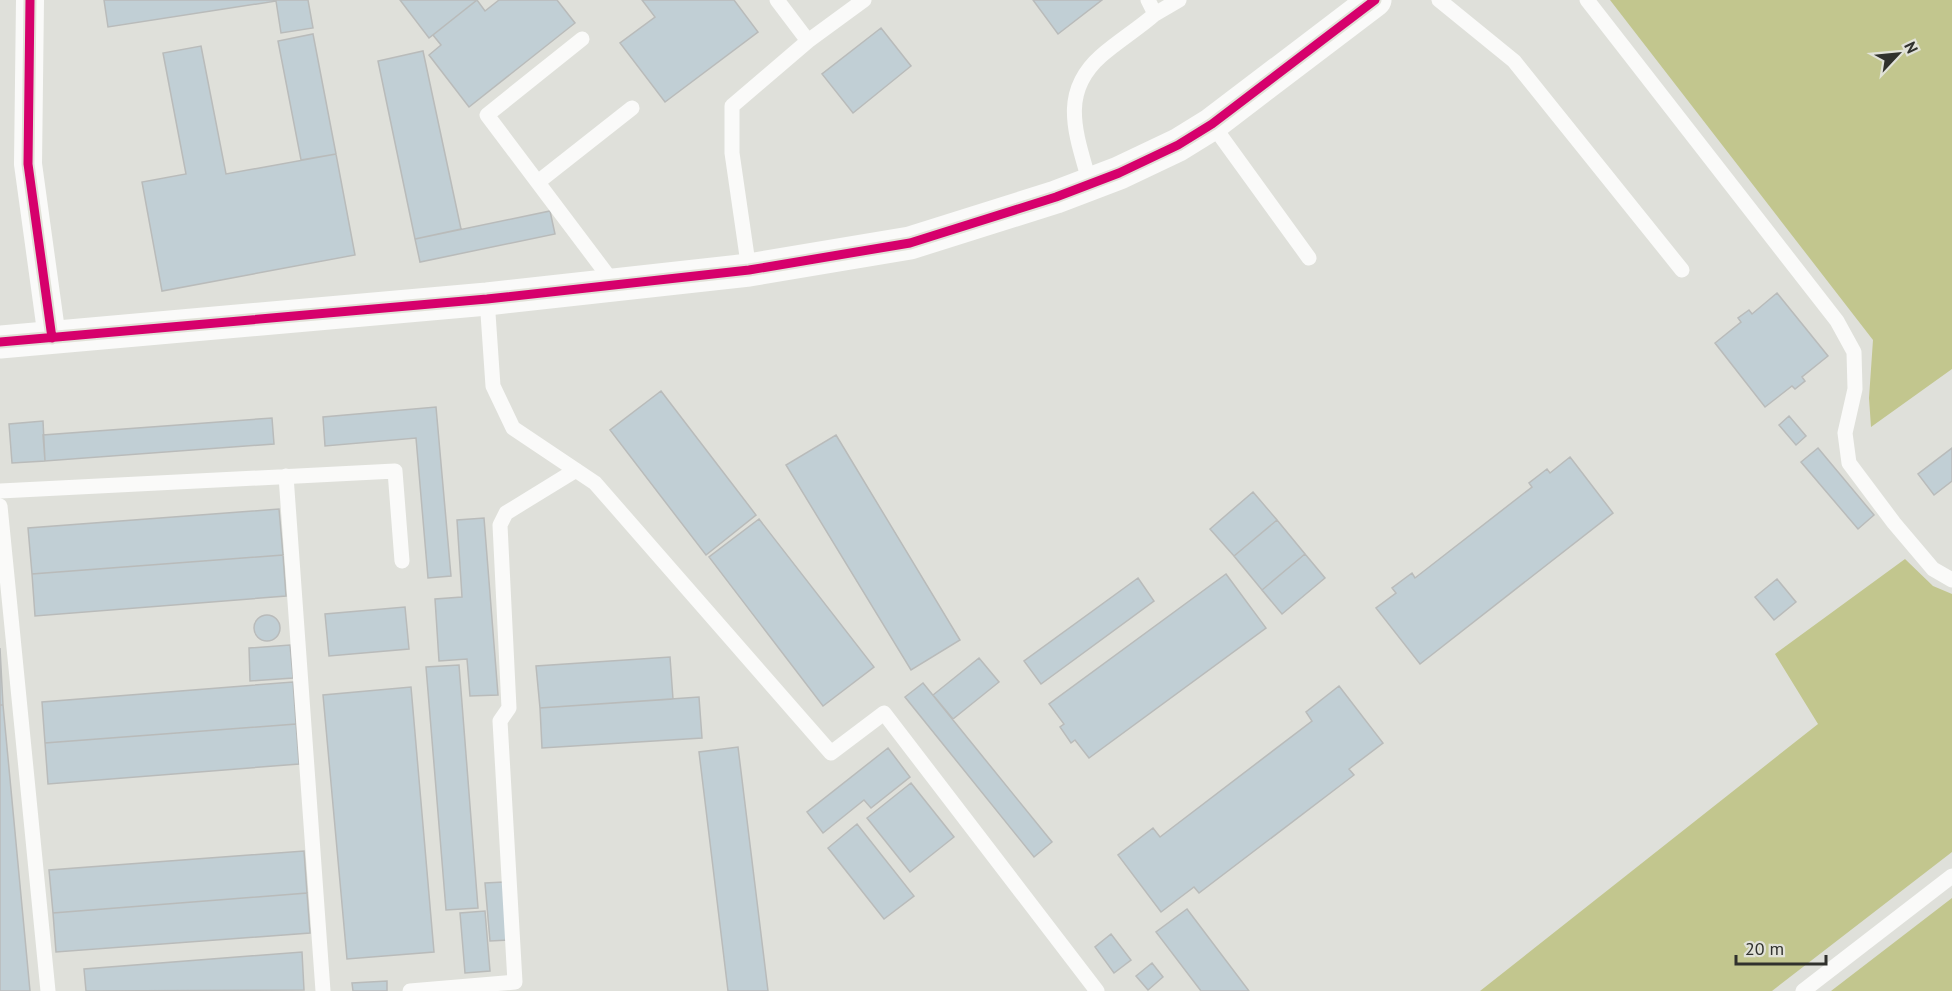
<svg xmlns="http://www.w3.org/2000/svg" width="1952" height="991" viewBox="0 0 1952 991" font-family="'PT Sans',sans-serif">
<rect width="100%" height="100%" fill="#dfe0da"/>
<path fill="#c2c68e" d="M 1610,0 L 1952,0 L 1952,369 L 1871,427 L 1869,398 L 1873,340 Z
M 1905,559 L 1933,586 L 1952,594 L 1952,852 L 1772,991 L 1480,991 L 1818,724 L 1775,654 Z
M 1952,898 L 1952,991 L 1831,991 Z"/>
<path fill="#c1cfd5" stroke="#b9bbba" stroke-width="1.5" d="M 104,0 L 308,0 L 313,28 L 281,33 L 276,1 L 108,27 Z
M 400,0 L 477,0 L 429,38 Z
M 477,0 L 485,11 L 499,0 L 557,0 L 575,23 L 469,107 L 429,55 L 441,45 L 433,35 Z
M 642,0 L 734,0 L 758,32 L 665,102 L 620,43 L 655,17 Z
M 1033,0 L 1102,0 L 1058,34 Z
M 881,28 L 911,66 L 853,113 L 822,74 Z
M 313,34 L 336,154 L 301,160 L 278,41 Z
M 201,46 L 226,174 L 336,154 L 355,255 L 162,291 L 142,182 L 186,174 L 163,53 Z
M 423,51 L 461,229 L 415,239 L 378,61 Z
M 550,211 L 555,234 L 420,262 L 415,239 Z
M 1777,293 L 1828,356 L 1802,377 L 1805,381 L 1795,389 L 1792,386 L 1765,407 L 1715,343 L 1741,322 L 1738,318 L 1749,310 L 1752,314 Z
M 661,391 L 756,515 L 706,555 L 610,430 Z
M 436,407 L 451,576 L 428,578 L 416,438 L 325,446 L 323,417 Z
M 1789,416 L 1806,436 L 1796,445 L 1779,425 Z
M 272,418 L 274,444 L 45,461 L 43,435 Z
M 43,421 L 45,461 L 12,463 L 9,424 Z
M 836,435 L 960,640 L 911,670 L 786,465 Z
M 1818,448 L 1874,515 L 1858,529 L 1801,462 Z
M 1952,448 L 1952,481 L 1934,495 L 1918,474 Z
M 1570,457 L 1613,513 L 1420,664 L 1376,608 L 1396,593 L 1392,588 L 1412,573 L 1415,578 L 1532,487 L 1529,483 L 1547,469 L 1550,473 Z
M 1253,492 L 1277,520 L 1234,556 L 1210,529 Z
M 279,509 L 283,555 L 32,574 L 28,528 Z
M 484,518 L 498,695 L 470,696 L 467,659 L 439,661 L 435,599 L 462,597 L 457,520 Z
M 759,519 L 874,667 L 823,706 L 709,557 Z
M 1277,520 L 1305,554 L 1262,590 L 1234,556 Z
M 1305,554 L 1325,578 L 1282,614 L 1262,590 Z
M 283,555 L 286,596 L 35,616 L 32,574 Z
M 1226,574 L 1266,628 L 1089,758 L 1075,740 L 1071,743 L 1060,727 L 1064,724 L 1049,704 Z
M 1138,578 L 1154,601 L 1041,684 L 1024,661 Z
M 1777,579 L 1796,602 L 1774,620 L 1755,597 Z
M 405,607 L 409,649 L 329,656 L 325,614 Z
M254 628a13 13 0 1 1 26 0a13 13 0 1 1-26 0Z
M 290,645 L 293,678 L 250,681 L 249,648 Z
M 0,648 L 3,705 L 0,705 Z
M 670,657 L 673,699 L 540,708 L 536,666 Z
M 979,658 L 999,682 L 953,719 L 933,695 Z
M 459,665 L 478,908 L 446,910 L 426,667 Z
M 293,682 L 296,724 L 45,743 L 42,702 Z
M 923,683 L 1052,842 L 1034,857 L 905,697 Z
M 1339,686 L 1383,743 L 1349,769 L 1354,775 L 1199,893 L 1194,887 L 1161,912 L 1118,855 L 1153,828 L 1160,837 L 1312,721 L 1306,712 Z
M 411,687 L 434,952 L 347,959 L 323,695 Z
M 699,697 L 702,738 L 542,748 L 540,708 Z
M 0,705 L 3,705 L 30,991 L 0,991 Z
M 296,724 L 299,764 L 48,784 L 45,743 Z
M 738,747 L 768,991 L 728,991 L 699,752 Z
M 888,748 L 910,777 L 871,808 L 864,800 L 823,833 L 807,812 Z
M 911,783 L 954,837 L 910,872 L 867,818 Z
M 857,824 L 914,896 L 884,919 L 828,848 Z
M 304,851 L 307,893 L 53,913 L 49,870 Z
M 504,882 L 509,940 L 490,941 L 485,883 Z
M 307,893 L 310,933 L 56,952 L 53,913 Z
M 1187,909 L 1249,991 L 1201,991 L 1156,932 Z
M 485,911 L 490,971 L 465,973 L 460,913 Z
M 1111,934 L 1131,960 L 1114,973 L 1095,947 Z
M 302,952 L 304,990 L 86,991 L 84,969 Z
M 1152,963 L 1163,977 L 1148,990 L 1136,976 Z
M 387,981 L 387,991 L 353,991 L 352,983 Z"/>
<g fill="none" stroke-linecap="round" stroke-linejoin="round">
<path stroke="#fafaf9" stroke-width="15" d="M 777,0 L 808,41
M 1439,0 L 1514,61 L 1682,270
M 1587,0 L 1837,321 L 1854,352 L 1855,389 L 1845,433 L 1849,463 L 1894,523 L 1933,569 L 1952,580
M 1155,14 L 1179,0
M 582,39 L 487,115 L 615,285
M 1212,124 L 1309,258
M 538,182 L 632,108
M 1090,184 C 1077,136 1058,94 1101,56 C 1118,41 1138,29 1155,14 L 1148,0
M 749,270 L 732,153 L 732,106 L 808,41 L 864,0
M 487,299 L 493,386 L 513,428 L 595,483 L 831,753 L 884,713 L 1097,991
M 286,476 L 323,991
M 0,491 L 395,471 L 402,561
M 0,506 L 48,991
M 410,991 L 515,982 L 500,721 L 509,708 L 500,525 L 506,513 L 576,470
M 1803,991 L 1952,876"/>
<path stroke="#fafaf9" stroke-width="28" d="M 30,0 L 28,164 L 52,338"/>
<path stroke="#fafaf9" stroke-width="33" d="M 0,342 L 487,299 L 749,270 L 910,243 L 1056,197 L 1119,173 L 1178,145 L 1212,124 L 1375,0"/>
<g stroke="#e1e2d8" stroke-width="13">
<path id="cycleway" d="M 30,0 L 28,164 L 52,338
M 0,342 L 487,299 L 749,270 L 910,243 L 1056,197 L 1119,173 L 1178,145 L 1212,124 L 1375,0"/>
</g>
<use href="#cycleway" stroke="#d6006c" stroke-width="9"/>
</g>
<g transform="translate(1898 54) rotate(64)" stroke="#e1e2d8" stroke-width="4.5" paint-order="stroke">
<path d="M0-4.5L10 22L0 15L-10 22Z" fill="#30312d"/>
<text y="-9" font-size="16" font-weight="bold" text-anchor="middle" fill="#30312d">N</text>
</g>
<path d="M1736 955v9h90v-9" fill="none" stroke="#30312d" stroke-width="3"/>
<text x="1745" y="955" font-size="18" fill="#30312d" stroke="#e1e2d8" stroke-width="4.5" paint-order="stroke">20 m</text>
</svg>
